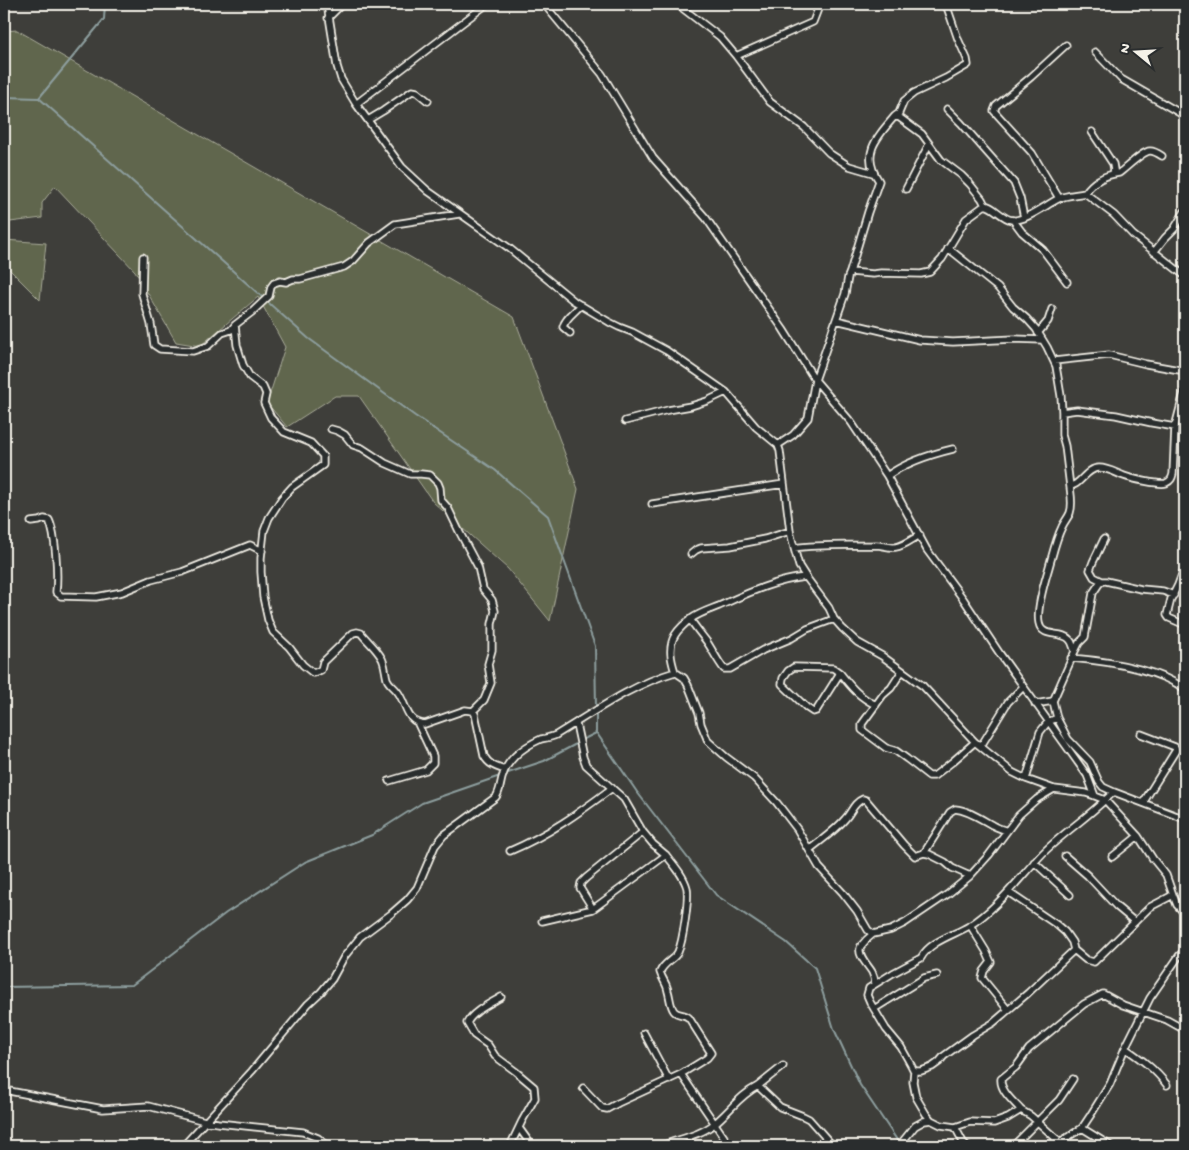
<svg xmlns="http://www.w3.org/2000/svg" width="1189" height="1150" viewBox="0 0 1189 1150" font-family="'Gochi Hand',sans-serif">
<rect width="100%" height="100%" fill="#3e3e3a"/>
<filter id="ink" filterUnits="userSpaceOnUse"><feTurbulence type="fractalNoise" baseFrequency=".02" numOctaves="2"/><feDisplacementMap in="SourceGraphic" scale="10" xChannelSelector="R" yChannelSelector="G"/><feConvolveMatrix kernelMatrix="1 2 1 2 8 2 1 2 1" color-interpolation-filters="sRGB"/></filter>
<g filter="url(#ink)">
<path fill="#60664d" stroke="#aaac9a" d="M 17,30 L 514,317 L 578,489 L 550,621 L 508,569 L 433,502 L 359,396 L 335,396 L 287,427 L 267,403 L 285,347 L 258,297 L 200,346 L 176,342 L 135,271 L 55,186 L 42,203 L 42,218 L 10,222 L 4,229 L 4,31 Z
M 4,240 L 46,243 L 40,300 L 4,264 Z"/>
<g fill="none" stroke-linecap="round" stroke-linejoin="round">
<path stroke="#8d9e9e" stroke-width="2" d="M 4,97 L 39,98 L 308,338 L 415,416 L 495,470 L 548,516 L 595,646 L 596,708
M 39,98 L 104,19 L 105,4
M 596,713 L 596,732 L 637,792 L 716,895 L 786,942 L 815,968 L 834,1029 L 860,1085 L 899,1143
M 582,740 L 596,733
M 505,774 L 544,761 L 578,743
M 4,987 L 132,985 L 226,913 L 305,862 L 372,835 L 422,803 L 500,776"/>
<g stroke="#f4f1e8" stroke-width="9">
<path id="minor" d="M 327,4 L 337,66 L 341,79 L 356,104 L 402,167 L 428,191 L 509,248 L 574,301 L 609,322 L 619,327 L 632,332 L 667,351 L 726,392 L 756,427 L 778,445 L 780,451 L 790,531 L 794,548 L 799,566 L 806,577 L 829,608 L 834,619 L 842,628 L 857,642 L 882,656 L 923,686 L 975,742 L 1012,772 L 1026,779 L 1054,789 L 1086,793 L 1095,796 L 1105,800 L 1114,792 L 1185,819
M 544,4 L 602,74 L 653,158 L 706,218 L 783,329 L 815,380 L 851,422 L 887,476 L 927,550 L 964,600 L 1000,654 L 1087,775 L 1095,796
M 677,4 L 720,37 L 736,56 L 770,102 L 804,127 L 829,153 L 849,166 L 873,173
M 328,18 L 342,4
M 1095,52 L 1121,79 L 1185,116
M 736,56 L 813,22 L 818,9 L 817,4
M 356,104 L 487,4
M 947,109 L 961,123 L 1014,183 L 1020,198 L 1024,218
M 895,116 L 899,113 L 904,101 L 914,93 L 946,78 L 968,65 L 967,59 L 958,39 L 946,4
M 368,120 L 383,111 L 412,91 L 417,92 L 428,101
M 1092,132 L 1113,164 L 1114,170 L 1113,173
M 906,189 L 929,144
M 1085,193 C 1093,181 1105,175 1119,173 C 1126,168 1143,151 1150,151 C 1154,151 1159,154 1162,156
M 1059,198 L 1032,153 L 994,111 L 996,106 L 1031,77 L 1066,45
M 1013,220 L 1022,232 L 1043,250 L 1067,282
M 948,248 L 998,288 L 1013,307 L 1027,319 L 1036,329 L 1047,347 L 1056,366 L 1061,396 L 1062,412 L 1077,410 L 1116,415 L 1152,423 L 1175,427
M 1154,252 L 1165,238 L 1174,229 L 1185,211
M 143,257 L 142,294 L 151,324 L 154,345 L 160,349 L 193,351 L 208,346 L 222,333 L 231,330 L 235,325 L 252,312 L 269,296 L 271,287 L 274,283 L 280,281 L 286,282 L 293,279 L 300,279 L 344,267 L 353,261 L 369,243 L 395,224 L 459,214
M 850,272 L 868,212 L 879,181 C 860,154 877,137 895,116 L 900,118 L 922,134 L 941,160 L 961,175 L 970,184 L 982,199 L 985,205
M 836,320 L 920,340 L 953,342 L 1014,339 L 1042,340
M 235,325 L 237,345 L 243,365 L 250,377 L 263,387 L 266,394 L 264,403 L 271,418 L 284,432 L 311,443 L 323,456 L 323,465 L 292,487 L 282,498 L 269,518 L 264,531 L 261,558 L 261,572 L 263,597 L 268,620 L 273,632 L 289,647 L 303,665 L 313,673 L 321,670 L 323,662 L 353,633 L 357,632 L 361,633 C 367,641 376,648 381,657 C 385,662 385,672 387,679 C 389,684 393,686 397,691 C 407,703 405,723 425,724 L 465,710 L 473,711 L 475,714 L 484,756 C 489,765 496,767 505,770
M 570,333 L 563,327 C 565,318 575,312 581,305
M 1038,333 L 1048,321 L 1052,309
M 1054,361 L 1109,355 L 1146,364 L 1185,371
M 1062,412 L 1062,435 L 1065,446 L 1070,487
M 625,421 L 668,410 L 691,406 L 707,401 L 726,392
M 331,429 L 338,431 L 345,435 L 353,445 L 362,448 L 385,463 L 410,474 L 421,474 L 430,475 L 438,483 L 440,488 L 441,500 L 448,508 L 460,533 L 478,567 L 483,589 L 492,600 L 495,611 L 492,624 L 492,650 L 488,664 L 491,683 L 484,700 L 473,711
M 778,445 L 793,435 L 808,418 L 815,380 L 845,294 L 848,277 L 850,272 L 873,274 L 881,273 L 921,274 L 930,272 L 942,259 L 966,219 L 985,205 C 995,207 1001,218 1012,220 C 1024,222 1046,205 1058,199 C 1066,195 1076,195 1085,193 L 1114,215 L 1133,235 L 1185,276
M 887,476 C 905,463 932,454 953,449
M 652,504 L 784,484
M 31,522 L 39,521 L 44,519 L 49,520 C 56,535 58,575 56,592 L 61,596 L 96,597 L 122,592 L 151,580 L 182,572 L 250,545 L 262,551
M 794,548 C 821,544 849,546 876,545 C 882,545 889,548 896,547 C 904,546 912,539 920,535
M 691,554 L 696,550 L 701,548 L 730,546 L 765,539 L 790,531
M 1185,566 L 1178,585 L 1171,599 L 1167,615 L 1169,618 L 1185,625
M 1102,581 L 1094,577 L 1090,570 L 1093,562 L 1104,539
M 690,619 C 695,627 701,634 707,642 C 713,651 717,660 724,669 L 730,669 L 763,650 L 792,638 L 807,629 L 834,619
M 1075,651 C 1073,648 1073,643 1070,640 C 1062,630 1042,639 1039,623 C 1036,609 1045,581 1049,567 C 1053,553 1056,539 1062,527 C 1064,522 1068,518 1070,513 C 1073,505 1071,495 1070,487 C 1072,485 1075,485 1077,483 C 1084,478 1089,468 1099,468 C 1108,468 1116,473 1124,476 C 1132,479 1160,485 1166,483 C 1171,481 1172,478 1173,474 L 1175,427 L 1185,389
M 1071,658 C 1106,661 1156,668 1185,689
M 902,671 L 891,688 L 883,695 L 862,724 L 862,730 L 886,748 L 896,751 L 907,759 L 929,776 L 934,776 L 952,762 L 975,742
M 675,672 L 684,678 L 688,685 L 699,713 L 701,724 L 708,741 L 726,757 L 754,778 L 777,803 L 797,829 L 819,867 L 843,893 L 857,911 L 868,930 L 873,934 L 891,930 L 905,923 L 948,894 L 970,876 L 989,855 L 1019,815 L 1037,799 L 1054,789
M 840,673 L 833,668 L 794,667 L 788,671 L 783,678 L 782,684 L 807,708 L 813,712 L 816,711 L 840,673 C 851,687 859,697 876,705
M 1035,704 L 1053,701
M 1141,734 L 1175,747 L 1176,750 L 1143,803
M 981,746 L 1008,702 L 1023,687
M 1026,779 L 1040,732 L 1048,722 L 1057,718
M 389,781 L 426,770 L 433,763 L 433,756 L 418,724
M 1114,792 L 1103,787 L 1099,782 L 1090,762 L 1068,739 L 1057,718 L 1053,701 L 1075,651 L 1079,643 L 1085,637 L 1093,593 L 1099,584 L 1102,581 L 1106,581 L 1141,589 L 1163,591 L 1174,595
M 809,850 C 821,840 835,831 845,819 C 852,812 853,803 863,799 L 866,800 L 904,845 L 915,856 L 924,853 L 929,854 L 945,862 L 952,868 L 970,876
M 510,851 C 548,835 579,813 612,788
M 924,853 L 950,812 L 955,809 C 968,810 981,819 992,825 C 997,828 1002,829 1007,831
M 666,855 C 674,865 684,876 687,888 C 689,900 683,941 678,952 C 674,960 664,962 660,972 C 662,979 667,984 668,991 C 670,997 670,1006 674,1011 C 678,1016 684,1013 689,1018 L 711,1053 L 707,1058 L 681,1074 L 730,1146
M 1065,856 L 1088,876 L 1117,907 L 1135,922
M 1112,857 L 1138,836
M 1034,862 L 1070,895
M 593,909 L 580,888 L 581,883 L 586,878 L 643,832
M 542,921 L 593,909 L 666,855 L 653,844 L 643,832 L 624,799 L 586,765 L 583,757 L 576,724
M 970,925 L 986,951 L 991,962 L 984,971 L 982,978 L 1008,1010
M 873,934 C 869,937 864,942 861,946 C 856,954 868,965 872,972 C 874,976 875,980 875,984
M 1074,950 L 1086,960 L 1094,962 L 1150,907 L 1173,895 L 1177,905 L 1185,914
M 501,997 C 490,1004 473,1011 467,1023 L 474,1035 L 488,1045 L 495,1056 L 515,1071 L 534,1087 L 535,1098 L 522,1121 L 510,1146
M 874,1009 L 924,978 L 937,975
M 644,1033 L 669,1080
M 1125,1048 C 1141,1059 1155,1069 1167,1085
M 914,1071 L 921,1071 L 932,1067 L 939,1062 L 944,1056 L 973,1035 L 993,1023 L 1028,993 L 1074,950 L 1072,942 L 1065,932 L 1057,925 L 1008,892
M 758,1086 L 783,1066
M 583,1088 L 602,1108 L 607,1109 L 618,1103 L 681,1074
M 4,1090 L 103,1109 L 148,1106 L 205,1121 L 218,1123 L 303,1132 L 318,1138 L 328,1146
M 1021,1110 C 1014,1102 1000,1091 1001,1079 L 1016,1067 L 1029,1049 L 1084,1004 L 1103,994 L 1123,1005 L 1167,1020 L 1185,1030
M 931,1120 L 926,1114 L 916,1097 L 913,1082 L 914,1071 L 911,1065 L 901,1047 L 886,1029 L 870,1002 L 867,995 L 869,988 L 893,973 L 921,958 C 930,941 954,935 969,926 C 998,908 1019,878 1043,853 C 1062,834 1085,819 1105,800 L 1138,836 L 1153,859 L 1166,875 L 1173,895
M 955,1127 L 963,1142 L 967,1146
M 519,1128 L 532,1146
M 1082,1128 L 1111,1146
M 183,1146 L 252,1071 L 308,1004 L 321,992 L 332,979 L 344,957 L 360,937 L 391,914 L 407,900 L 417,888 L 435,846 L 444,835 L 496,797 C 501,790 500,782 503,775 C 505,768 510,761 515,756 C 522,749 532,743 541,739 C 546,738 552,737 556,735 C 594,712 631,685 675,672 C 671,660 668,647 675,635 C 678,630 686,622 691,619 C 699,613 709,610 719,606 C 746,594 775,580 806,577
M 661,1146 C 678,1139 699,1136 714,1124 C 730,1111 740,1095 758,1086 L 761,1089 L 780,1107 L 803,1116 L 809,1119 L 833,1146
M 899,1146 L 915,1126 L 924,1121 L 931,1120 L 941,1125 L 955,1127 L 970,1122 L 994,1123 L 1008,1118 L 1021,1110 L 1031,1116 L 1060,1142 L 1082,1128 L 1090,1116 L 1110,1084 L 1125,1048 L 1150,998 L 1179,956 L 1185,950
M 1013,1146 L 1059,1100 L 1073,1079
M 1050,1146 L 1057,1139"/>
</g>
<use href="#minor" stroke="#2a2d2e" stroke-width="5.5"/>
</g>
</g>
<rect width="1189" height="1150" fill="none" stroke="#2a2d2e" stroke-width="20"/>
<rect x="10" y="10" width="1169" height="1130" fill="none" stroke="#f4f1e8" stroke-width="2" filter="url(#ink)"/>
<g transform="translate(1136 52) rotate(288)" stroke="#2a2d2e" stroke-width="4" paint-order="stroke">
<path d="M0-4L9 19L0 12L-9 19Z" fill="#f4f1e8"/>
<text y="-8" font-size="14" font-weight="bold" text-anchor="middle" fill="#f4f1e8">N</text>
</g>
</svg>
